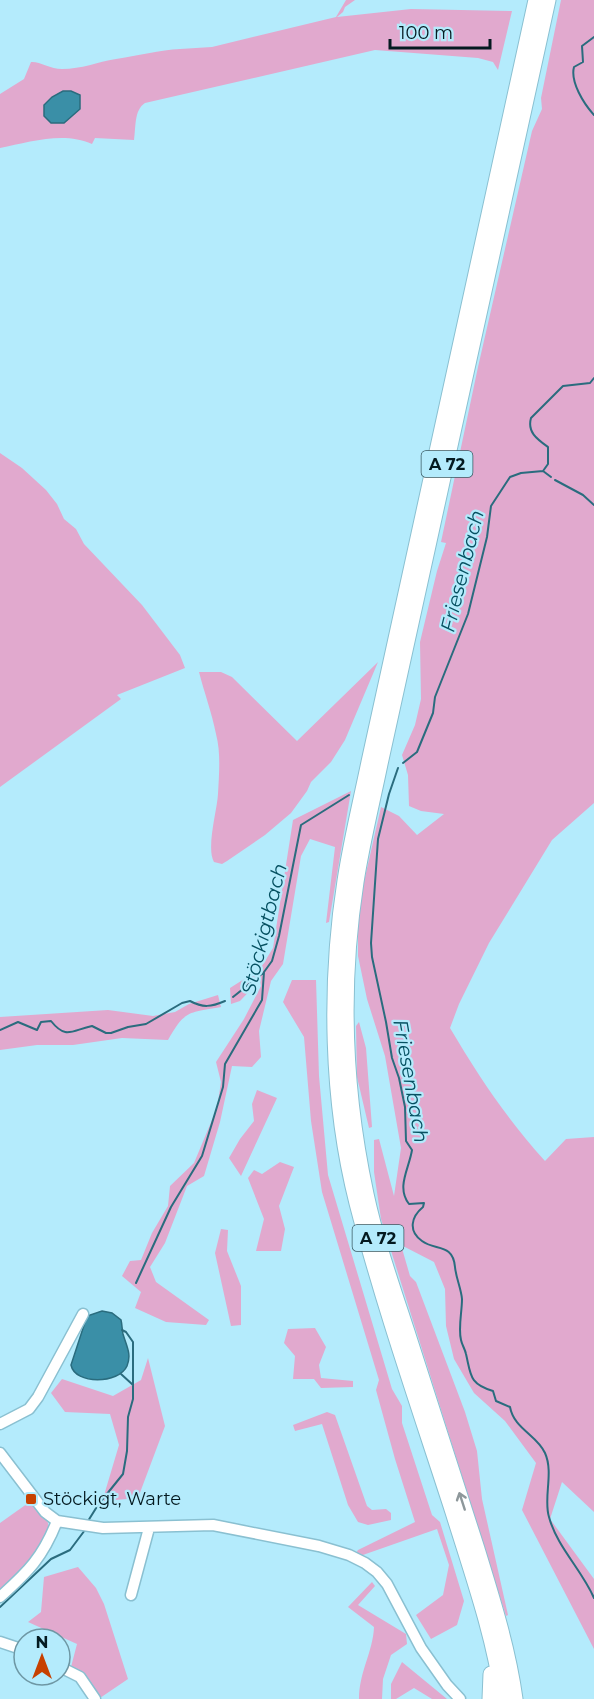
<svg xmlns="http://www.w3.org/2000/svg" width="594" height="1699" viewBox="0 0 594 1699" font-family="Montserrat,sans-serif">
<rect width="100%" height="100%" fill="#b4ebfc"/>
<path fill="#e1a9ce" d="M 346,0 L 355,0 L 345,7 L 343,12 L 337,17 L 411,9 L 512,11 L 498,70 L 493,62 L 478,58 L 375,50 L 145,103 C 134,110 136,127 134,140 L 95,138 L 92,144 C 64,131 29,142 0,148 L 0,94 L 24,79 L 31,62 C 39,61 50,69 62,69 C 82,69 97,62 116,59 C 136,56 161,50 180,49 C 191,48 201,48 212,47 L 336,17 Z
M 561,0 L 594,0 L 594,803 L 552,840 L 489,943 L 459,1004 L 450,1028 C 479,1077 507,1119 545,1161 L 566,1139 L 594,1137 L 594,1512 L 562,1482 L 550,1519 L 594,1579 L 594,1649 L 522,1510 L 536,1463 L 505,1421 L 474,1393 L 454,1359 L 446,1326 L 445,1289 L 434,1262 L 401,1245 L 410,1276 L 416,1282 L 465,1412 L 477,1451 L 482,1499 L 508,1615 L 506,1616 L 381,1219 L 374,1172 L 374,1140 L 379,1139 L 394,1196 L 401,1148 L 385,1056 L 367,999 L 358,956 L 358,908 L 381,807 L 399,816 L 417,835 L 444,814 L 421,811 L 409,806 L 408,775 L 402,755 L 415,725 L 421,699 L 420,642 L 437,571 L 446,543 L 441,542 L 478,367 L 532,131 L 542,109 L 541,98 Z
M 0,453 L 22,468 L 46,490 L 57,504 L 64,519 L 76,529 L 84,544 L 142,605 L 180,655 L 185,668 L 117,695 L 121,699 L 0,787 Z
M 378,662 L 345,740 L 331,762 L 311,782 L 307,791 L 291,813 L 265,835 L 227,861 L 222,864 L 214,862 C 206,848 217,811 218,794 C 219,774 221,753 216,734 C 212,713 204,692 199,672 L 221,672 L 232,677 L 297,741 Z
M 351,791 L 329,922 L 326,923 L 335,847 L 310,839 L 301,856 L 283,964 L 271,981 L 259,1031 L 261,1057 L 252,1067 L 232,1066 L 220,1122 L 204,1176 L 187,1186 L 165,1243 L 150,1267 L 156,1282 L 209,1320 L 206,1325 L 166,1322 L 135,1308 L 141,1292 L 122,1276 L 130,1261 L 141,1260 L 152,1233 L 168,1206 L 170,1186 L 194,1163 L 217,1108 L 221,1082 L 216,1062 L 244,1019 L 261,986 L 260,980 L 240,1001 L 231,1004 L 230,988 L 260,969 L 273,948 L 293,820 Z
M 292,980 L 316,980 L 319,1076 L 328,1175 L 392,1389 L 402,1406 L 402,1423 L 432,1515 L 440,1522 L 464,1601 L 457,1625 L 431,1639 L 416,1615 L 443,1595 L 449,1565 L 437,1529 L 360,1556 L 356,1553 L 358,1550 L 415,1522 L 395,1459 L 376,1390 L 379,1380 L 322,1192 L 311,1121 L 304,1037 L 283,1002 Z
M 218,995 L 221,1007 C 188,1013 185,1010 168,1040 L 122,1038 L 73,1045 L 37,1045 L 0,1050 L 0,1017 L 108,1010 L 153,1016 L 175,1012 L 189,1004 Z
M 359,1022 L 366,1048 L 372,1127 L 369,1128 L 357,1077 L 356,1026 Z
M 257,1090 L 277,1098 L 241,1176 L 229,1158 L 240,1139 L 254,1121 L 252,1104 Z
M 280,1162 L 294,1167 L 279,1206 L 285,1229 L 281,1251 L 256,1251 L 264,1219 L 248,1178 L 254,1170 L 262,1174 Z
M 221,1229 L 228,1230 L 227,1251 L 241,1286 L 241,1325 L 231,1326 L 215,1253 Z
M 315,1328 L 326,1347 L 319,1365 L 321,1378 L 353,1381 L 353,1387 L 321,1388 L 314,1379 L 293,1379 L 295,1356 L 284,1343 L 288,1329 Z
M 148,1358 L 165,1426 L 138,1498 L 104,1501 L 105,1492 L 119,1445 L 110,1414 L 65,1412 L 51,1393 L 62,1379 L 113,1396 L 141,1380 Z
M 327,1412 L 335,1415 L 367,1506 L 372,1510 L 386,1509 L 391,1513 L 391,1520 L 368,1525 L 358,1522 L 348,1505 L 322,1424 L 295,1431 L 293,1425 Z
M 31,1501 C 36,1507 46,1516 48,1523 C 52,1545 15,1577 0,1590 L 0,1523 Z
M 78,1567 L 96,1588 L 104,1604 L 128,1679 L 100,1698 L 85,1676 L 71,1667 L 77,1644 L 28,1622 L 41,1612 L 44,1577 Z
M 372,1582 L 375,1586 L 358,1605 L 406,1634 L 407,1644 L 391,1655 L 383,1679 L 382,1699 L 359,1699 C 359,1672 373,1652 374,1627 L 348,1607 Z
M 402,1662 L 447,1699 L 432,1699 L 414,1688 L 396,1699 L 391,1699 L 391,1684 Z"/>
<path fill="#3a8fa7" stroke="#2a6c7e" stroke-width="1.5" d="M 63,91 L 71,91 L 80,95 L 80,109 L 64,123 L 51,123 L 44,116 L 44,105 L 52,97 Z
M 102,1311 L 112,1313 L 121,1320 C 122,1324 122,1329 123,1334 C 126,1345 132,1354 127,1366 C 119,1384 75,1385 71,1365 L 87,1316 Z"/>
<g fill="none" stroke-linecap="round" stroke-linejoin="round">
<path stroke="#2a6c7e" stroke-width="2" d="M 594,37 L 582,46 L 583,62 L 574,67 C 570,82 584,104 594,115
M 543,471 L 551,477
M 555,480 L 583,495 L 594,505
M 403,763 L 417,752 L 433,713 L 435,697 L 468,614 L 487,537 L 491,506 L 510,477 L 521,473 L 543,471 L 548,464 L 548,447 C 537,439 527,432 531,418 L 563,386 L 590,383 L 594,378
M 398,768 L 389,794 L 378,839 L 371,943 L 372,957 L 386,1022 L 392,1058 L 399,1078 L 405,1107 L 406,1141 L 412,1150 C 409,1169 396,1187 409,1204 L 424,1203 L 423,1207 C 411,1217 408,1231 422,1241 C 435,1251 453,1243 455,1267 C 456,1278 461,1288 462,1299 C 462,1312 458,1328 461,1340 C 462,1345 465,1349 466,1354 C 471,1375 469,1384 493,1391 L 496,1401 L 510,1407 C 514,1429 537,1435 545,1453 C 554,1473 543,1498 549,1517 C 557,1547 582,1570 594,1598
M 233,997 L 263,973
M 0,1030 L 18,1022 L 37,1030 L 41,1022 L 51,1021 C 66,1040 72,1030 92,1026 L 106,1033 L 111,1033 L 128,1027 L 146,1024 L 182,1003 L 190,1001 C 203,1008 211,1007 225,1001
M 136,1283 L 171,1207 L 202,1156 L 223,1087 L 225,1064 L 262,1000 L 264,972 L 272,961 L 279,936 L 301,825 L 349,795
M 121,1374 L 133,1385
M 88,1521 L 98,1505 L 123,1474 L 127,1451 L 128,1417 L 133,1399 L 133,1342 L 126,1332 L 122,1330
M 0,1607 L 51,1559 L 70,1550 L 85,1530"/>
<g stroke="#8ac0d1" stroke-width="13">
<path id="minor" d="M 0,1424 L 29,1409 L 38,1397 L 83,1314
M 0,1453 L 45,1512 L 57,1521 L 103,1528 L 213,1525 L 319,1546 L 349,1555 L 365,1563 L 377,1572 L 387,1584 L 421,1648 L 447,1685 L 460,1699
M 131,1595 L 149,1528
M 0,1597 C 28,1572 43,1557 57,1521
M 0,1642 L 24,1650
M 60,1667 L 80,1677 L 95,1699"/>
</g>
<g stroke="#8ac0d1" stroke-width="17">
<path id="highway" d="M 490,1699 L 491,1674
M 503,1699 C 494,1635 472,1573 453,1512 C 420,1410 384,1307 357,1203 C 331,1101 329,984 345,881 C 351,841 361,801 369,762 L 536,0
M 515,1699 C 508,1648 492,1598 477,1549 C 455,1479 431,1408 409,1338 C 394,1292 376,1241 366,1194 C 344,1092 340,985 356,882 C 362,843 372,803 380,764 L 548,0"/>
</g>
<use href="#minor" stroke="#fff" stroke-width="10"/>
<use href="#highway" stroke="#fff" stroke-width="15"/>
</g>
<defs><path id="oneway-shaft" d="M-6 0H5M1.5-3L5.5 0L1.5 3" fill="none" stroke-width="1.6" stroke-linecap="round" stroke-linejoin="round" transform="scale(1.5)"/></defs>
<use stroke="#8e989b" href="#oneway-shaft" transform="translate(462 1501) rotate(-108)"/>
<rect fill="#c74100" stroke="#b4ebfc" stroke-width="2" x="25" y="1493" width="12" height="12" rx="3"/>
<g text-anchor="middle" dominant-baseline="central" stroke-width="4.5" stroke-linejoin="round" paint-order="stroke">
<g fill="#b4ebfc" stroke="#395962" stroke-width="1.5">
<rect x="421.5" y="451" width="51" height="26" rx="4.5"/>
<rect x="352.5" y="1225" width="51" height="26" rx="4.5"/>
</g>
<g font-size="16" font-weight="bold" fill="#041a20">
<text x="447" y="464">A 72</text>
<text x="378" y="1238">A 72</text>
</g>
<g font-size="18" fill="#041a20" stroke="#b4ebfc" text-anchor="start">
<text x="43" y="1499">Stöckigt, Warte</text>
</g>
<g font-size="20" font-style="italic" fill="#065162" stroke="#b4ebfc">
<text transform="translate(462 571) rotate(-76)">Friesenbach</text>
<text transform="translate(264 929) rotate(-76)">Stöckigtbach</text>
<text transform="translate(411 1081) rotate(80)">Friesenbach</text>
</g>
</g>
<g transform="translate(42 1657)"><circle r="28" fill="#b4ebfc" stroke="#6e97a4" stroke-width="1.5"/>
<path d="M0-4.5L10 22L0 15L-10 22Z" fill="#c74100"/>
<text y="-9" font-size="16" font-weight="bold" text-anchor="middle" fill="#041a20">N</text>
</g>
<path d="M390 39v9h100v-9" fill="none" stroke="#041a20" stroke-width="3"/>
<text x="399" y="39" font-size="18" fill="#041a20" stroke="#b4ebfc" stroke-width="4.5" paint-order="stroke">100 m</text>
</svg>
